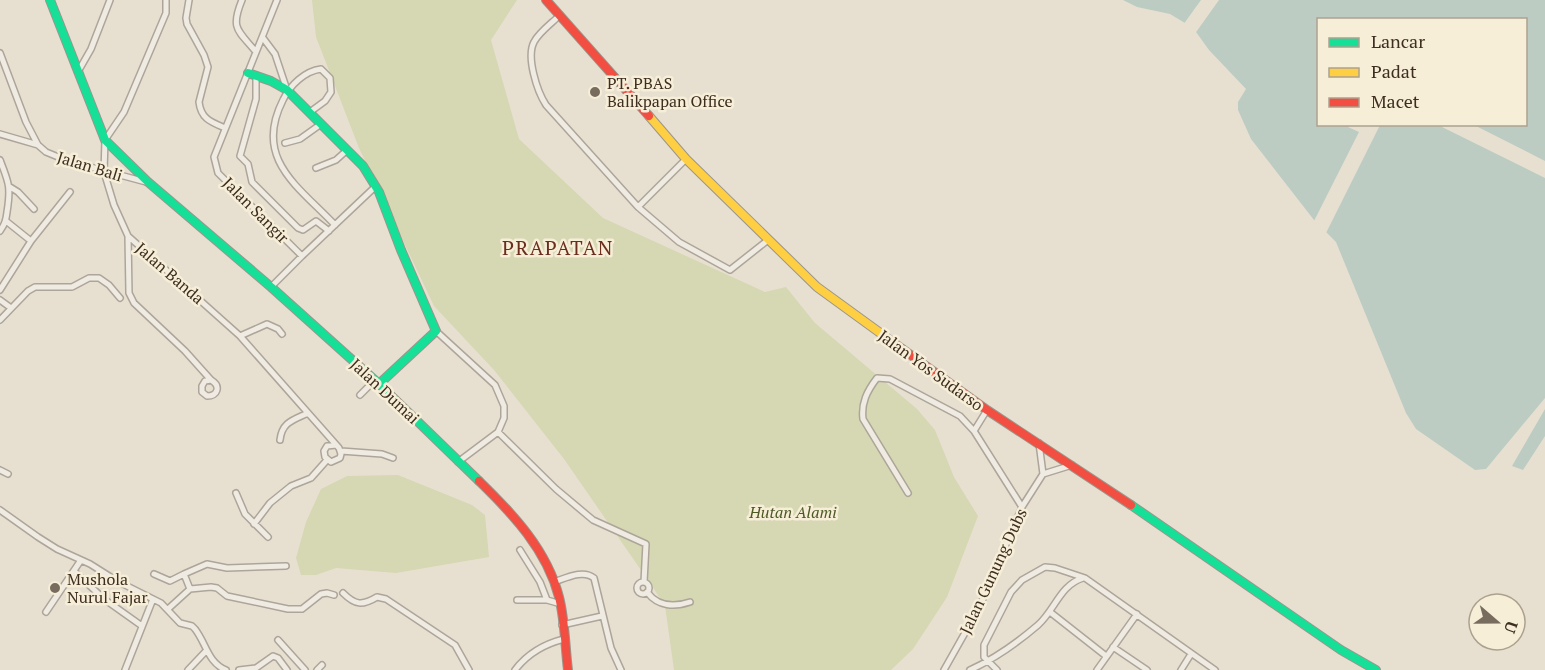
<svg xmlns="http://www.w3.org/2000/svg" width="1545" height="670" viewBox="0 0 1545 670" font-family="'PT Serif',serif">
<rect width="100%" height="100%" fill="#e7e0d1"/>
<path fill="#d6d7b3" d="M 312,0 L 517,0 L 491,40 L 519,139 L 603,218 L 765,292 L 786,287 L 815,323 L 917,409 L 935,430 L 954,477 L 978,516 L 947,597 L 913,649 L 891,670 L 674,670 L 665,606 L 652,586 L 564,459 L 494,370 L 434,306 L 359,148 L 316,37 Z
M 398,475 L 472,505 L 485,515 L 489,557 L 396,573 L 336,568 L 316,575 L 301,575 L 296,558 L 306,522 L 321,489 L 347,476 Z"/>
<path fill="#bcccc2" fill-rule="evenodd" d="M 1123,0 L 1545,0 L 1545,398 L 1486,469 L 1475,470 L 1416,429 L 1406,413 L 1336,242 L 1314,220 L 1251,139 L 1238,110 L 1238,102 L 1246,89 L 1209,50 L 1196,32 L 1185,23 L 1170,14 L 1137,7 ZM 1318,20 L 1526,20 L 1526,124 L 1318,124 Z
M 1545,409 L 1545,436 L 1523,470 L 1512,466 Z"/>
<path fill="#e7e0d1" d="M 1201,0 L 1219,0 L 1194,35 L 1183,25 Z
M 1349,125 L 1380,125 L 1325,235 L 1313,223 L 1359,132 L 1348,127 Z
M 1438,125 L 1474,125 L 1545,161 L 1545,178 Z"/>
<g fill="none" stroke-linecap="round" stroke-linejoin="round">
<g stroke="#ada599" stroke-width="8">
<path id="street" d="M 166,0 L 166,13 L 124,112 L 105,140 L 104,172 L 114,205 L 128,236 L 240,336 L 339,448 L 341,454 L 340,458 L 331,462 L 325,457 L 324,451 L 327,446 L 336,445
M 189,0 L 186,18 L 187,24 L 204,55 L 208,67 L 199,102 C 201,119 211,122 225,128
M 242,0 C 230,29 238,30 256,52
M 277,0 L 214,157 L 218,173 L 302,256
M 560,15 C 552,23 539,32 534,42 C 526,57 537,91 546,105 L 638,207 L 686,159
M 263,38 L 275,54 L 287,90
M 0,53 L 26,122 L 38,145
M 79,70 L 91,49 L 110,0
M 256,76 L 256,99 L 240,156 L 248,164 L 252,182 L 298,228 L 303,230 L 316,221 L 329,231
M 310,112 L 325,101 L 331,92 L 330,78 L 321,69 C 305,71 290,85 283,100 C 253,159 298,186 335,225
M 0,134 L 38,145 L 46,152 L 68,161 L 146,182
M 285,143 L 300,139 L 321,124
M 0,160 C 9,183 11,187 7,212 C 6,220 5,224 0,231
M 316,168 L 336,160 L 346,151
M 10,187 L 18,192 L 34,209
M 638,207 L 679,242 L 730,270 L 768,240
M 6,221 L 31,241 L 70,192
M 128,236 L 129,293 L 134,303 L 185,351 L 211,380 C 221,386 218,396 207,396 L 202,392 L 202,386 L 205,381 L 211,380
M 271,287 L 302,256 L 376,186
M 0,290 L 31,241
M 0,300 L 11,308
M 0,320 L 28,291 L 35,287 L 72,287 L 89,278 L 99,278 L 109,285 L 120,298
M 436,331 L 495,385 L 504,406 L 504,418 L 498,432 L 458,462
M 240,336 L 267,324 L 278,329 L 282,334
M 360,395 L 375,380
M 974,431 L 987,410
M 498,432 L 556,489 L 593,520 L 646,544 L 644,582
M 280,440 C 282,422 293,420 308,413
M 1039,443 L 1043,474
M 341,451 L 382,454 L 393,458
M 0,470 L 8,474
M 1043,474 L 1072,465
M 236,493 L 245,514 L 268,537
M 908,493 L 863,419 C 861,403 867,391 877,378 L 890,379 L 960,416 L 974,431 L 1022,507
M 0,510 L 38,537 L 57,549 L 90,564 L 117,581 L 161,603 L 180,623 L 192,626 L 195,629 C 206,643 208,663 226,670
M 254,524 L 270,503 L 291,486 L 311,478 L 327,460
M 520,550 L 540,582 L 547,600 L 561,604
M 74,571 L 104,599 L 142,626
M 154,574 L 170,581 L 184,574
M637 588a6 6 0 1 1 12 0a6 6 0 1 1-12 0Z
M 554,582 C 566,578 583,569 594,578 L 611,648 L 621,670
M 190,589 L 184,574 L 207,564 L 227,568 L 286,566
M 647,592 C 658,607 675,607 690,602
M 343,593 C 355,605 362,606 377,597 L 386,599 L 455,645 L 469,670
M 517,600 L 547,600
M 168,609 L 190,589 L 211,587 L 217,588 L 227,596 L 288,609 L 302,609 L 321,594 L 327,593 L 334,595
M 46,612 L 81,560
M 1050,612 L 1106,656
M 562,625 L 602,616
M 278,640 L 305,670
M 1113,647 L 1147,670
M 125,670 L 153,599
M 188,670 L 206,651
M 239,670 L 256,668 L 273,656 L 278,658 L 287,670
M 317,670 L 322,665
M 515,670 C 528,653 544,644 564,639
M 944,670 L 979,608 L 1022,507 L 1043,474
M 970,670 C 994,659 1017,643 1038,625 C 1055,610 1060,585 1083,578
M 997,670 L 984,657 L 984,645 L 1011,592 L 1022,580 L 1045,567 L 1055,568 L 1085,578 L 1215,670
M 1097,670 L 1137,614
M 1181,670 L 1191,654"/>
</g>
<g stroke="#9c958a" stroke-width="10">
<path id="fast" d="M 50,0 L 105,140 L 148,182 L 271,287 L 379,384 L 479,481
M 248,73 L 271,81 L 287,90 L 363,166 L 379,192 L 401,250 L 436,331 L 379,384
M 1131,505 L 1341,650 L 1376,670"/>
</g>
<g stroke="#9c958a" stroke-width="10">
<path id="slow" d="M 649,116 L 686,159 L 817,287 L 894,343"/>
</g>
<g stroke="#9c958a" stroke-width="10">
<path id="jam" d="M 546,0 L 649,116
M 894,343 L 987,410 L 1131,505
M 479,481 C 513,514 547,550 559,597 C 565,620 565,646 568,670"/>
</g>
<use href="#street" stroke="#efebe3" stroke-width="5"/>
<use href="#fast" stroke="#16e098" stroke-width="8"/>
<use href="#slow" stroke="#ffcf43" stroke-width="8"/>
<use href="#jam" stroke="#f24e42" stroke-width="8"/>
</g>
<g fill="#786c5e" stroke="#f7eed8" stroke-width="2">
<circle cx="595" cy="92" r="6"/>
<circle cx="55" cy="588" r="6"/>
</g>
<g text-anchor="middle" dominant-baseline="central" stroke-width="5" stroke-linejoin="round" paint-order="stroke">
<g font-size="16" fill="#3d2e20" stroke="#f7eed8" text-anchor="start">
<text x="607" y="83">PT. PBAS<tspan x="607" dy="18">Balikpapan Office</tspan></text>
<text x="67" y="579">Mushola<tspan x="67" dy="18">Nurul Fajar</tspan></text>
</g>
<g font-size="16" fill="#3d2e20" stroke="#f7eed8">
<text transform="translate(90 166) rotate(17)">Jalan Bali</text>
<text transform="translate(256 210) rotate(45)">Jalan Sangir</text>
<text transform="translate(170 273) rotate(41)">Jalan Banda</text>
<text transform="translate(931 370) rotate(36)">Jalan Yos Sudarso</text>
<text transform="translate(385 391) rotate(43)">Jalan Dumai</text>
<text transform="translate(993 571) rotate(-65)">Jalan Gunung Dubs</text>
</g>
<g font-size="16" font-style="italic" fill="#4d5a26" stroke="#f7eed8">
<text x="793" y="512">Hutan Alami</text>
</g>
<g font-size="20" letter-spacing="1.5" fill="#6b2e1e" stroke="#f7eed8">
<text x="558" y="247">PRAPATAN</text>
</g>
</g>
<rect x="1317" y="18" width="210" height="108" fill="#f7eed8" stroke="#ada18e" stroke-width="1.5"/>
<rect x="1329" y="38" width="30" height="9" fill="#16e098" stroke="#ada18e" stroke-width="1.5"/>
<text x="1371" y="48" font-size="18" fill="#3d2e20">Lancar</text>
<rect x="1329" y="68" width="30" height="9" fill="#ffcf43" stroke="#ada18e" stroke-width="1.5"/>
<text x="1371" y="78" font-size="18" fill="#3d2e20">Padat</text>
<rect x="1329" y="98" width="30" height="9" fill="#f24e42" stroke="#ada18e" stroke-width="1.5"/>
<text x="1371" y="108" font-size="18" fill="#3d2e20">Macet</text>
<g transform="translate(1497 622) rotate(110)"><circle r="28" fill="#f7eed8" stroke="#ada18e" stroke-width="1.5"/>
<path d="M0-4.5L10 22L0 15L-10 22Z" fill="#786c5e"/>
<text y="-9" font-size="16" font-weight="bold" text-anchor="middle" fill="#3d2e20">U</text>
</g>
</svg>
